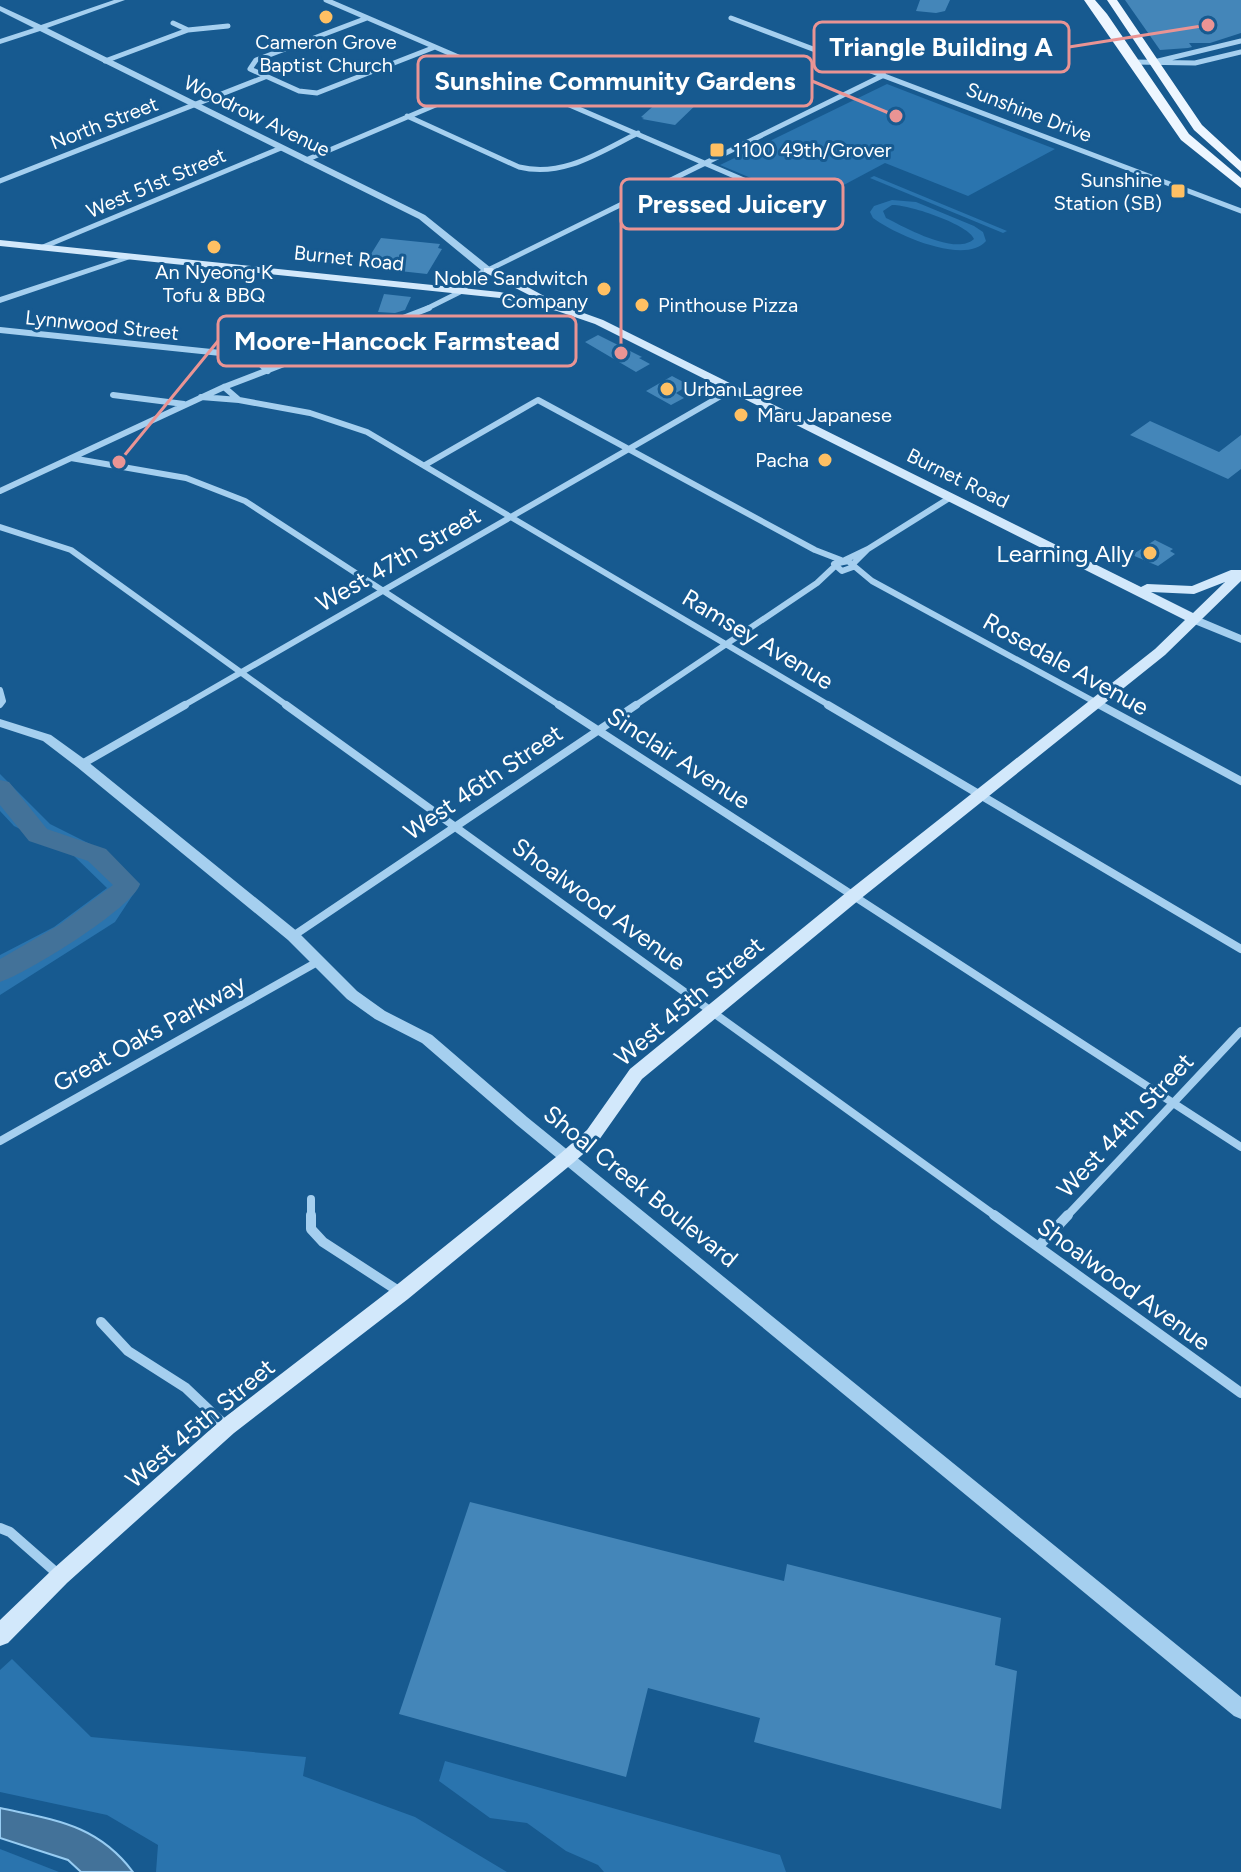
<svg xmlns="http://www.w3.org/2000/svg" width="1241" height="1872" viewBox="0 0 1241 1872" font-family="Figtree,sans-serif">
<rect width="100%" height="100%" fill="#175a90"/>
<path fill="#2a74ae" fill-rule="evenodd" d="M 887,84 L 1055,149 L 968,196 L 885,163 L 810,203 L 720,165 Z
M 874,176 L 1007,231 L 1003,233 L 870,178 Z
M 892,200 L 916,202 L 974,226 L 983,232 L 986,241 C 965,266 894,234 873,218 L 870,212 L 874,206 ZM 892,205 C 908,204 970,225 974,239 C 956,256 906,228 886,218 L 883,211 Z
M 0,774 L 50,824 L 90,844 L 140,884 L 115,922 L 0,995 L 0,955 L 54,927 L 107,888 L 74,856 L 14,826 L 0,811 Z
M 12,1659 L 91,1737 L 306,1757 L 303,1776 L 415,1817 L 507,1872 L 156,1872 L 158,1845 L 107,1815 L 0,1792 L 0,1670 Z
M 445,1761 L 780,1855 L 786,1872 L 604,1872 L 598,1865 L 566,1851 L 527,1823 L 490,1818 L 439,1781 Z
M 0,1849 L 59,1872 L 0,1872 Z"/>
<path fill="#437299" stroke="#97ccf2" stroke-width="2" d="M 0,1808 C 54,1820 97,1824 133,1872 L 81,1872 L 68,1860 L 0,1838 Z"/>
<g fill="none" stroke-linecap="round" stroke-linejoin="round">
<path fill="#437299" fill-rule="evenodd" d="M 0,780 L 9,782 L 47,829 L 106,849 L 140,884 C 134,907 26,974 0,982 L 0,959 L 59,925 L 113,885 L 88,861 L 29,841 L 0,805 Z"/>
</g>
<path fill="#4486b9" d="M 920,0 L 950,0 L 945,11 L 936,13 L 916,11 Z
M 1125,0 L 1241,0 L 1241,33 L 1210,43 L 1189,43 L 1192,47 L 1188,48 L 1160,50 Z
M 675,90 L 703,98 L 675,125 L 642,119 L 644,118 L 641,117 L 669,92 Z
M 381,238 L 440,244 L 438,248 L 442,249 L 427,274 L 363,267 Z
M 384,294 L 411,297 L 405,310 L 395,313 L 378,312 Z
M 598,335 L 642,357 L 639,358 L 650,364 L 636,372 L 585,342 Z
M 672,376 L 689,385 L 676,393 L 684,398 L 671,405 L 646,391 Z
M 1150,421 L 1219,452 L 1241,435 L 1241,469 L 1228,479 L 1130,435 Z
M 1155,540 L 1173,549 L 1170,551 L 1175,554 L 1158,566 L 1132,555 Z
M 470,1502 L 784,1581 L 787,1564 L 1001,1618 L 995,1665 L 1017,1671 L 1001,1809 L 754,1742 L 760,1718 L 648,1688 L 626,1777 L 399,1714 Z"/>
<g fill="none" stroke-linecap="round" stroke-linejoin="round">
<path stroke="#a5cfef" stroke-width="5" d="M 326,0 L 841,222
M 367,18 L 256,60 L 250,69 L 299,91 L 317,93 L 435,47
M 731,18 L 1241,211
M 173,23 L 188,30
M 105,61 L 188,30 L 228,26
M 1134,62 L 1195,63 L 1241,52
M 1154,62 L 1241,41
M 407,116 L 519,167 C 563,178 600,152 638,133
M 306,160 L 504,76
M 0,181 L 265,77
M 43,247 L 281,148
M 488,270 L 884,75
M 424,310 L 464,290"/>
<path stroke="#a5cfef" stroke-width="6" d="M 0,330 L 240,355 L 256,360 L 268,371
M 252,357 L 294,360
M 224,387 L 239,400 L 310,413 L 367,432 L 832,707
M 113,395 L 184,404
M 201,397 L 239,400
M 71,458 L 186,478 L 245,501 L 562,707
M 425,465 L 538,400 L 815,550 L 841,560
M 0,491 L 224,387 L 429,308
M 0,527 L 71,550 L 289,707
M 845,560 L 868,549
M 853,564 L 868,549 L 951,497
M 853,567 L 842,571 L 834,564 L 848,561 L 872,581 L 1104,707
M 0,690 L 3,701 L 0,705
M 181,707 L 733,389
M 633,707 L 817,583 L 834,567"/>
<path stroke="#a5cfef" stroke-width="8" d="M 286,705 L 997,1217
M 559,705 L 1241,1147
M 828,705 L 1241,949
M 1100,705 L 1241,781
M 82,764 L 185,705
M 293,936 L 636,705
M 0,1141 L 319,961
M 311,1199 L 311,1217
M 1066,1217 L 1241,1031"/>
<path stroke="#a5cfef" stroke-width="10" d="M 311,1215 L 311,1229 L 323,1242 L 400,1292
M 994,1215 L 1241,1393
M 1039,1246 L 1068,1215
M 101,1322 L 128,1351 L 186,1388 L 226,1426
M 0,1528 L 10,1532 L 59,1575"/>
<path fill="#a5cfef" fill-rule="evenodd" d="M 114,0 L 125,0 L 47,28 L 425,215 L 491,268 L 491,272 L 468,285 L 467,292 L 461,292 L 460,282 L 481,270 L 419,219 L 40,31 L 0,44 L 0,39 L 34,28 L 0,11 L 0,6 L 41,25 Z
M 128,255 L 136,257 L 0,303 L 0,297 Z
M 1196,616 L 1241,635 L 1241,643 L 1192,623 L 1190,620 Z
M 0,719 L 51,735 L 87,761 L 298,932 L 357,991 L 385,1011 L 432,1035 L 527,1117 L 1241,1697 L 1241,1719 L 1234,1716 L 517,1125 L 422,1043 L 375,1019 L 347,999 L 288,940 L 77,767 L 43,741 L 0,727 Z"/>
<path fill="#d2e8fb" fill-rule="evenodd" d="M 0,240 L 500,292 L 564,306 L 603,320 L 1141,587 L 1147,584 L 1192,586 L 1231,570 L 1241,570 L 1241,581 L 1165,655 L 859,900 L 642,1079 L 599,1140 L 573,1163 L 408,1299 L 234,1433 L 67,1583 L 8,1643 L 0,1646 L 0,1620 L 53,1569 L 220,1421 L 394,1287 L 561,1153 L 587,1130 L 630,1069 L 847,892 L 1155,649 L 1185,620 L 595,324 L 557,311 L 500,298 L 0,246 ZM 1225,582 L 1193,613 L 1151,592 L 1194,594 Z
M 484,268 L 492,268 L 546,297 L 537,299 L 484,272 Z"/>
<path fill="#edf6ff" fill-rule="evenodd" d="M 1084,0 L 1095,0 L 1107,14 L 1189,134 L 1241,178 L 1241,188 L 1181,140 Z
M 1107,0 L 1117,0 L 1202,125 L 1241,161 L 1241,172 L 1194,130 Z"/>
</g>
<g fill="#ffc063" stroke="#175a90" stroke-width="3">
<circle cx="326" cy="17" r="8"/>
<rect x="709" y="142" width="16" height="16" rx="4"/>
<rect x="1170" y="183" width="16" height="16" rx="4"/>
<circle cx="214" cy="247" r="8"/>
<circle cx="604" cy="289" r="8"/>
<circle cx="642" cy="305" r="8"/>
<circle cx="667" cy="389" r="8"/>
<circle cx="741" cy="415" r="8"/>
<circle cx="825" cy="460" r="8"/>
<circle cx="1150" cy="553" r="8"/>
</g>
<g text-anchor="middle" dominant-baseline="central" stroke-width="6" stroke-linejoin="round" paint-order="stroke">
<g font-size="20" fill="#fff" stroke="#175a90" text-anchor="start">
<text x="326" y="42" text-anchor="middle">Cameron Grove<tspan x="326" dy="23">Baptist Church</tspan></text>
<text x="733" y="150">1100 49th/Grover</text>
<text x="1162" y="180" text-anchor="end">Sunshine<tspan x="1162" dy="23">Station (SB)</tspan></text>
<text x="214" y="272" text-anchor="middle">An Nyeong K<tspan x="214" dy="23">Tofu &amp; BBQ</tspan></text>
<text x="588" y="278" text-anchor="end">Noble Sandwitch<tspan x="588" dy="23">Company</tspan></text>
<text x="658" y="305">Pinthouse Pizza</text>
<text x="683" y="389">Urban Lagree</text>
<text x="757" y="415">Maru Japanese</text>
<text x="809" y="460" text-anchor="end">Pacha</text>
</g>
<g font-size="20" fill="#fff" stroke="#175a90">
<text transform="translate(1029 112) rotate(21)">Sunshine Drive</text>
<text transform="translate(257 116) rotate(26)">Woodrow Avenue</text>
<text transform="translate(104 123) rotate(-21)">North Street</text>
<text transform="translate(156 183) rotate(-23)">West 51st Street</text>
<text transform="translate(349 258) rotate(6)">Burnet Road</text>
<text transform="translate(102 325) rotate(6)">Lynnwood Street</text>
<text transform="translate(958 478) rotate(26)">Burnet Road</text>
</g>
<g font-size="24" fill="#fff" stroke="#175a90" text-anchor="end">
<text x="1134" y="553">Learning Ally</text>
</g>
<g font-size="24" fill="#fff" stroke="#175a90">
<text transform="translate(398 559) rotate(-30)">West 47th Street</text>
<text transform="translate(758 639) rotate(31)">Ramsey Avenue</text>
<text transform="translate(1066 664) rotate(29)">Rosedale Avenue</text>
<text transform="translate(679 758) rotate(33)">Sinclair Avenue</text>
<text transform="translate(483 782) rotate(-34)">West 46th Street</text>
<text transform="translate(599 904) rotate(36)">Shoalwood Avenue</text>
<text transform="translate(689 1001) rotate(-40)">West 45th Street</text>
<text transform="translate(149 1033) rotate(-29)">Great Oaks Parkway</text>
<text transform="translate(1125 1125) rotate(-47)">West 44th Street</text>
<text transform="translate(641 1186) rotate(39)">Shoal Creek Boulevard</text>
<text transform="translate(1124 1284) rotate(36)">Shoalwood Avenue</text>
<text transform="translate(200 1423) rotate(-40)">West 45th Street</text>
</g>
</g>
<path fill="none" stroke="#ea9494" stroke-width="3" d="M1208 25L1069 47M896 116L812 81M621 353L621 204M119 462L218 341"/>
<g fill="#ea9494" stroke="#175a90" stroke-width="3">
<circle cx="1208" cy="25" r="8"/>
<circle cx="896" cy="116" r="8"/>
<circle cx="621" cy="353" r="8"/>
<circle cx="119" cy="462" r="8"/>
</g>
<g fill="#175a90" stroke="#ea9494" stroke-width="3">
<rect x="814" y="22" width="255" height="50" rx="8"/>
<rect x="418" y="56" width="394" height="50" rx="8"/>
<rect x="621" y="179" width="222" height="50" rx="8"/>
<rect x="218" y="316" width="358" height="50" rx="8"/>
</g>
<g font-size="26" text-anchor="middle" font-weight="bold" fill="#fff">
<text x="941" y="56">Triangle Building A</text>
<text x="615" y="90">Sunshine Community Gardens</text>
<text x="732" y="213">Pressed Juicery</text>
<text x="397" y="350">Moore-Hancock Farmstead</text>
</g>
</svg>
